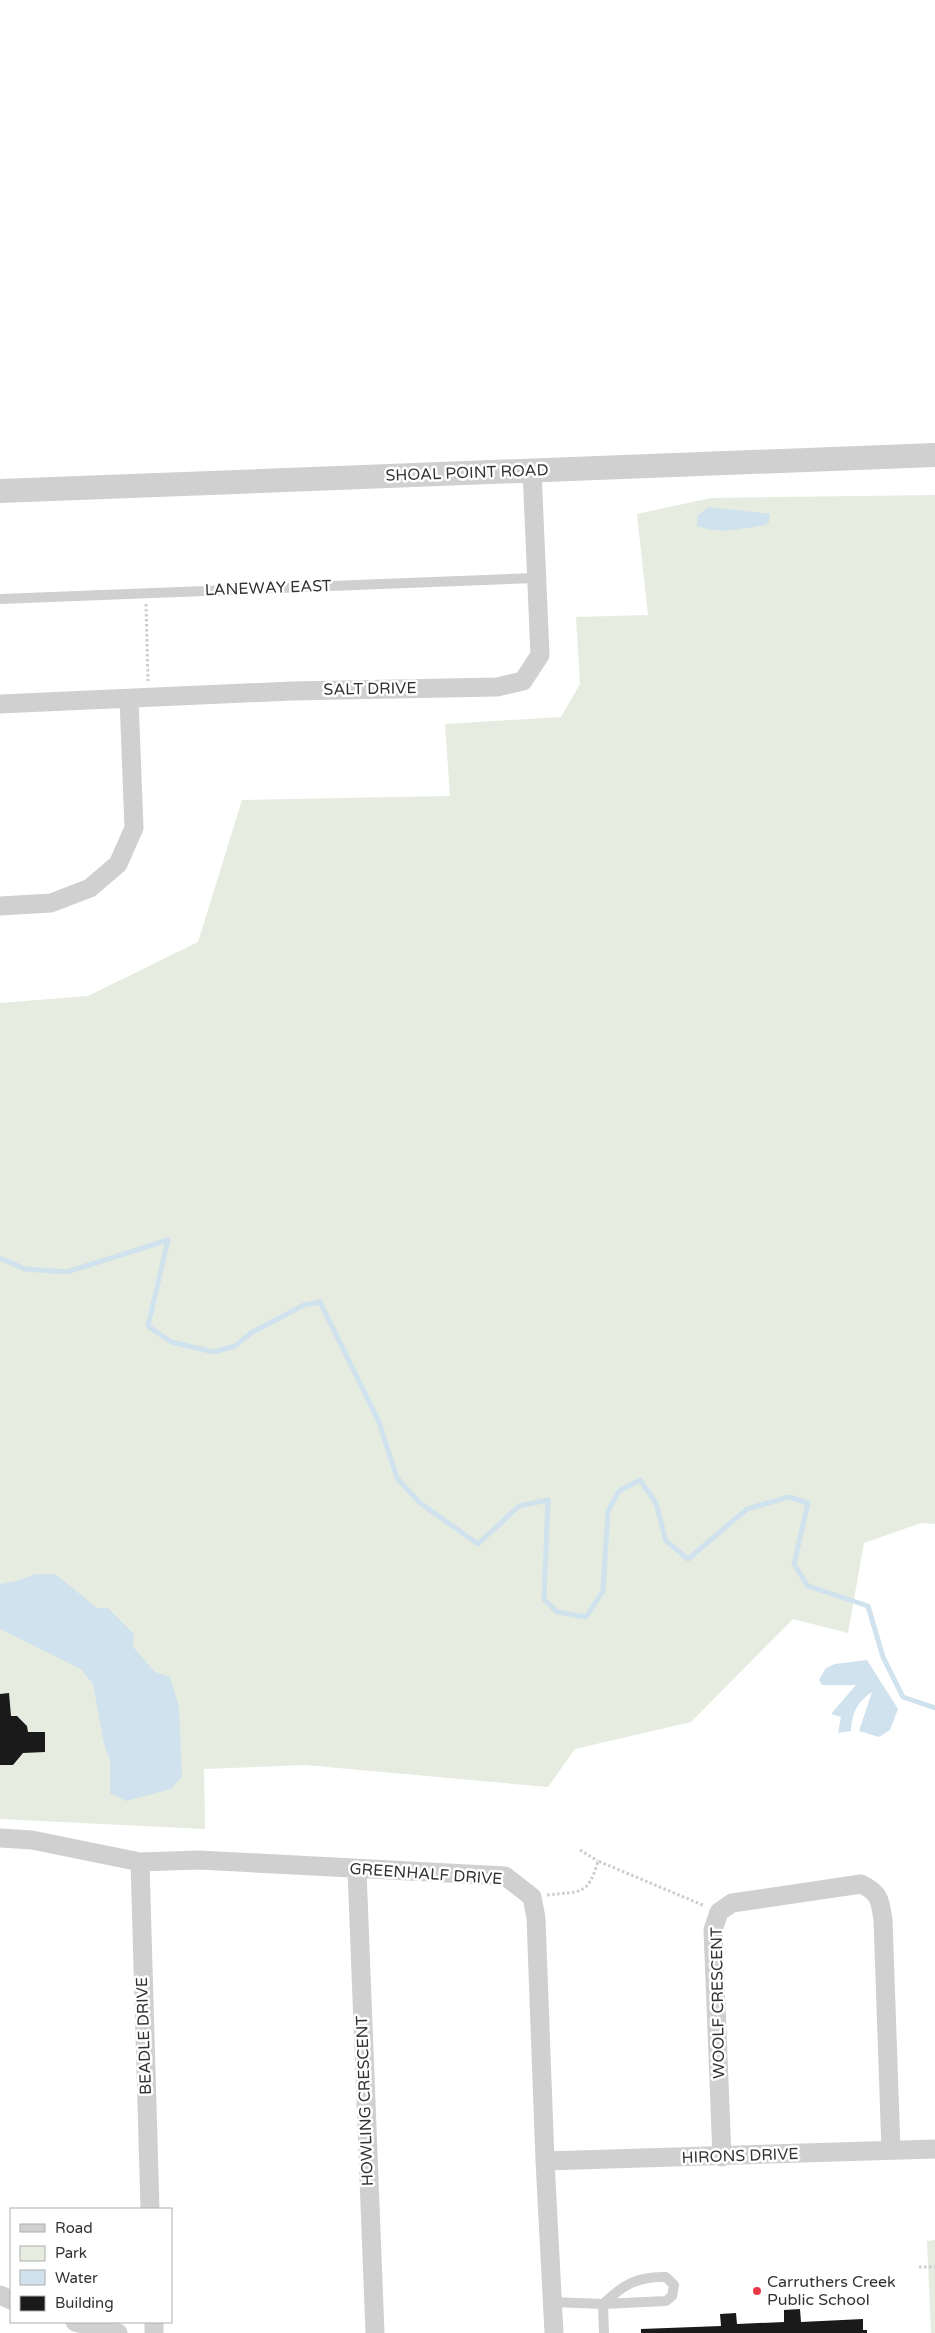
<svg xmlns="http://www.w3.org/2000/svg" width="935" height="2333" viewBox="0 0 935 2333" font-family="'Varela Round',sans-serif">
<rect width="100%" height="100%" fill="#fff"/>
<path fill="#e6ecdf" d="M 935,495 L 935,1524 L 921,1523 L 864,1543 L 848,1633 L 793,1619 L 691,1722 L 575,1749 L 548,1787 L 305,1765 L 204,1769 L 205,1829 L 0,1819 L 0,1003 L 88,996 L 198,942 L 242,800 L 450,796 L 445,724 L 561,717 L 580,684 L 576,617 L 648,615 L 637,514 L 711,498 Z
M 935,2240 L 935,2333 L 931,2333 L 927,2241 Z"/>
<path fill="#cfe2ee" d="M 709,507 L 770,514 L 769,522 L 765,525 C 742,528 719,535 697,526 L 698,515 Z
M 36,1574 L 55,1574 L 97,1608 L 108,1608 L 134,1634 L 133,1647 L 155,1672 L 170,1677 L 179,1706 L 182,1777 L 171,1789 L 126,1801 L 110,1793 L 110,1760 L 104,1744 L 93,1684 L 81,1669 L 0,1629 L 0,1584 L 16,1581 Z
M 867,1660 L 898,1709 L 890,1730 L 879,1737 L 859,1731 L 872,1692 C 857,1702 852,1713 851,1731 L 838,1733 L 841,1717 L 831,1714 L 856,1685 L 822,1685 L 819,1680 L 826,1668 L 835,1664 Z"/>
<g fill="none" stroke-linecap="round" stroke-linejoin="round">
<path stroke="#cfe2ee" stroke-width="5" d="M 0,1258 L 25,1269 L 67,1272 L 168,1240 L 148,1326 L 171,1342 L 214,1352 L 235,1346 L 251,1333 L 304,1305 L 320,1302 L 379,1422 L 397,1478 L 420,1503 L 478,1544 L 519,1506 L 548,1500 L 544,1599 L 557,1612 L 586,1617 L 603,1591 L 608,1511 L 619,1491 L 640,1480 L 656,1503 L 666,1541 L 688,1559 L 747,1509 L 789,1497 L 808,1503 L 794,1564 L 808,1586 L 868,1606 L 883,1657 L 903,1697 L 935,1708"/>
</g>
<path fill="#1a1a1a" d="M 9,1693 L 11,1716 L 17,1716 L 27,1726 L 28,1732 L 45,1732 L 45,1752 L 23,1753 L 13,1765 L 0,1765 L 0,1694 Z
M 800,2309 L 801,2322 L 863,2319 L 863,2330 L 867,2330 L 867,2333 L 641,2333 L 641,2329 L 721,2326 L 720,2314 L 736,2313 L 737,2324 L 784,2322 L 784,2310 Z"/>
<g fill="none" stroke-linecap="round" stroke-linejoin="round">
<path stroke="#cdcdcd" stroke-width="3" stroke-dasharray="2.5 2.5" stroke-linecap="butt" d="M 146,604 L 148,681
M 580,1850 L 598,1861
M 547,1895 C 581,1891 588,1896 598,1861 L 705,1906
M 919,2267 L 935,2267"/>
<path stroke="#d0d0d0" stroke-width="10" d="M 0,599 L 536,578
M 553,2302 L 603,2304 L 666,2301 L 672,2296 L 674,2285 L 666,2277 C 637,2276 623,2285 603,2304
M 603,2304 L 604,2333"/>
<path stroke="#d0d0d0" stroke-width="19" d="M 0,704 L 292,691 L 497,687 L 523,681 L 540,655 L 532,470
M 0,906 L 51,903 L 90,888 L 118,864 L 134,828 L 129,699
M 0,1838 L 32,1840 L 140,1862 L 199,1860 L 505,1876 L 532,1897 L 536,1918 L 545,2161 L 554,2333
M 140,1862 L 150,2209
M 357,1870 L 375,2333
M 722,2157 L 713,1930 L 719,1912 L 732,1903 L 861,1884 C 880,1893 880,1900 883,1920 L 891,2150
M 545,2161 L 935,2149
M 0,2295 L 11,2300
M 75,2322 L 118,2333
M 154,2322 L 154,2333"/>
<path stroke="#d0d0d0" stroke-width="24" d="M 0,491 L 935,455"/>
</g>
<circle fill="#e63946" stroke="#fff" stroke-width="2" cx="757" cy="2291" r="5"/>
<g text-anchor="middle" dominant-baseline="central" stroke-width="5" stroke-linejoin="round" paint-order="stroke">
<g font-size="16" fill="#333" stroke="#fff">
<text transform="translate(467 473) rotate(-2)">SHOAL POINT ROAD</text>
<text transform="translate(268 588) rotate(-2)">LANEWAY EAST</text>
<text transform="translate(370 689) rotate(-1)">SALT DRIVE</text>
<text transform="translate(426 1874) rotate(4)">GREENHALF DRIVE</text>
<text transform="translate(718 2003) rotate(-91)">WOOLF CRESCENT</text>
<text transform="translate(144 2036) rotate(-92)">BEADLE DRIVE</text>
<text transform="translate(365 2101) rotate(-92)">HOWLING CRESCENT</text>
<text transform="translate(740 2156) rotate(-2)">HIRONS DRIVE</text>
</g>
<g font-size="16" fill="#333" stroke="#fff" text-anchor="start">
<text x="767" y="2282">Carruthers Creek<tspan x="767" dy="18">Public School</tspan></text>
</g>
</g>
<rect x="10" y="2208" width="162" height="115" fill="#ffffff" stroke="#adadad"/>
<rect x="20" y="2224" width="25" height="8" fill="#d0d0d0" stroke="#adadad"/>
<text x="55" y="2233" font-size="15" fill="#333333">Road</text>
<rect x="20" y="2246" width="25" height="15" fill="#e6ecdf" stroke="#adadad"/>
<text x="55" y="2258" font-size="15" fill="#333333">Park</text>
<rect x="20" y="2270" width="25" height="15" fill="#cfe2ee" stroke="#adadad"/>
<text x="55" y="2283" font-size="15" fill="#333333">Water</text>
<rect x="20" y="2296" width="25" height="15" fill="#1a1a1a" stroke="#adadad"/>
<text x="55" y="2308" font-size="15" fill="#333333">Building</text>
</svg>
